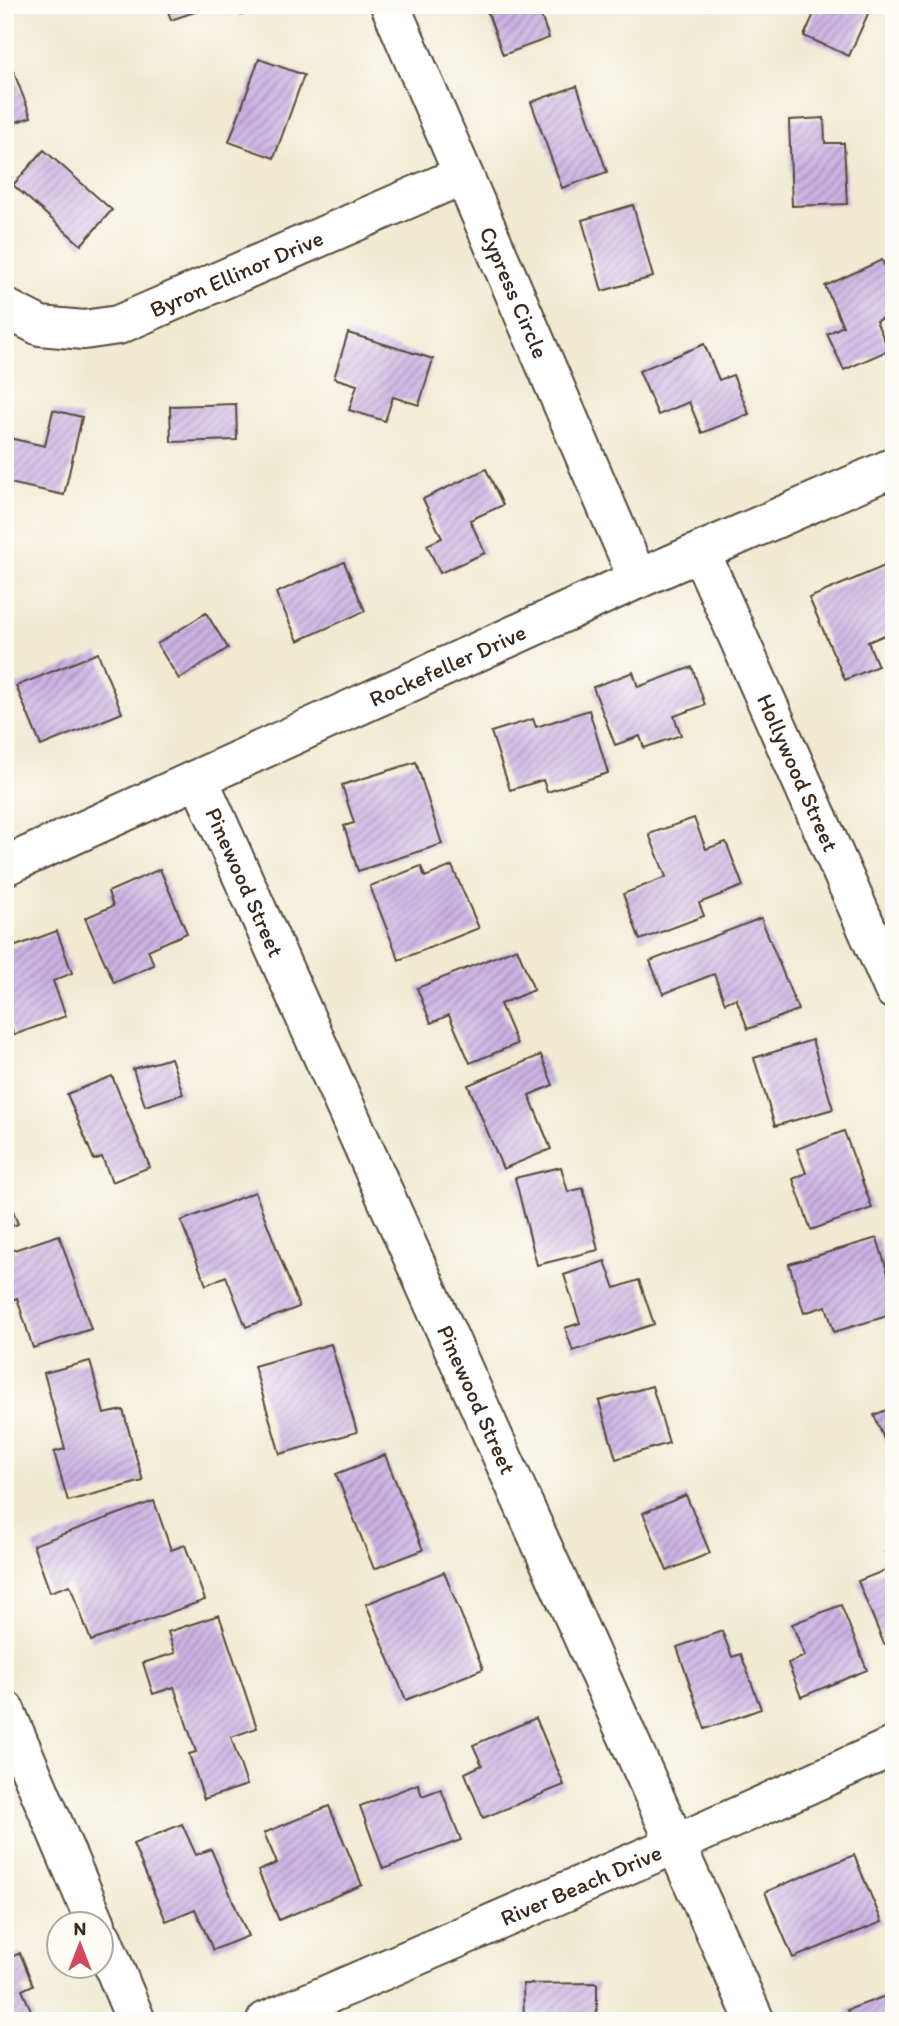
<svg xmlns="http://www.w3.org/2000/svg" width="899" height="2026" viewBox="0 0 899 2026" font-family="Itim,sans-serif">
<defs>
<pattern id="building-hatch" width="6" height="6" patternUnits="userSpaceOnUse" patternTransform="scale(1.75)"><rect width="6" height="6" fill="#c9b3e3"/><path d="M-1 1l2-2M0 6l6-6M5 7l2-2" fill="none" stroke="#a492b7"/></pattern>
</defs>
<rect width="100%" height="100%" fill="#fdfcf7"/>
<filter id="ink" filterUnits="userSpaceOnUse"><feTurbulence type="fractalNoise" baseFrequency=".0143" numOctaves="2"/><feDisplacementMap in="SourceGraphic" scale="14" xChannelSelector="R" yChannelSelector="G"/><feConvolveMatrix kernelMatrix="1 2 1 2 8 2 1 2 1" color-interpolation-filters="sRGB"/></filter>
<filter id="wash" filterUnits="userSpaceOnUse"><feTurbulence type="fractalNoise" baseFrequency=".00686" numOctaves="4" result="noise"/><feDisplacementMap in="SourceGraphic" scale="28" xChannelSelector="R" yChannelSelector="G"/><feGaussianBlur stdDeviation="1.57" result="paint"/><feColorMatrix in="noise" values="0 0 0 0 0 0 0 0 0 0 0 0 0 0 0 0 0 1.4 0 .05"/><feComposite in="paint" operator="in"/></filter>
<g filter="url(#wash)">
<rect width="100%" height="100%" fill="#efead1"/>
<g id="blocks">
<path fill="url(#building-hatch)" d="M 166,5 L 212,5 L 212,6 L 171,20 Z
M 239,5 L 276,5 L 276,6 L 241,15 Z
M 485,5 L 537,5 L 549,38 L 503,55 Z
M 818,5 L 872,5 L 849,56 L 804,36 Z
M 5,49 L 31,117 L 5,126 Z
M 259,59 L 304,75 L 274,158 L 229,142 Z
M 577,86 L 607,172 L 562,188 L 531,102 Z
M 824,118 L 825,143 L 844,143 L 847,204 L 792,206 L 789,120 Z
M 44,150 L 112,210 L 81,245 L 13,185 Z
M 633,205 L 653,277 L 602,291 L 582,220 Z
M 882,260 L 894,287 L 894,313 L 876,321 L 889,350 L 844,370 L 827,334 L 843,326 L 825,286 Z
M 348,333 L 433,359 L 419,405 L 393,397 L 385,421 L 349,410 L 357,385 L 334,378 Z
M 704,344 L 719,380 L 733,375 L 749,414 L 702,433 L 689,402 L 658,415 L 639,371 Z
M 236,404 L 237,440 L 171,442 L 170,406 Z
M 53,410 L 82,417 L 64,495 L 5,482 L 9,438 L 45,446 Z
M 486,469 L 503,505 L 470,520 L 485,553 L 440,573 L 427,545 L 442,538 L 423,499 Z
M 344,562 L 365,611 L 298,641 L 276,593 Z
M 894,562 L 894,631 L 868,642 L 878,666 L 845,680 L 809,598 Z
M 206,613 L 228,648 L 179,679 L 157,644 Z
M 98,653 L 122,713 L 41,746 L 16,686 Z
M 692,667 L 705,705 L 674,716 L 681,735 L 644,748 L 640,736 L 615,745 L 593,687 L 633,672 L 638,687 Z
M 589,710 L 608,773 L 547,792 L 543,780 L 510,790 L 491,732 L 533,719 L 536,727 Z
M 416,762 L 442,844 L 358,871 L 344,826 L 354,823 L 342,785 Z
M 694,818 L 706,849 L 726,842 L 743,886 L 699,903 L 704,916 L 640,940 L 623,894 L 666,877 L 649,834 Z
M 421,866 L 425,877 L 452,866 L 479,928 L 399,960 L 370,886 Z
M 160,869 L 187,933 L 148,950 L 154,965 L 114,983 L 85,918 L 113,906 L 108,892 Z
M 761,918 L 798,1010 L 748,1029 L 736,998 L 725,1003 L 714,974 L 663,994 L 650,961 Z
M 57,931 L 72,973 L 53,981 L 66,1016 L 14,1035 L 5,1011 L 5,950 Z
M 517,948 L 534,990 L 500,1004 L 517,1044 L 470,1063 L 449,1015 L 431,1023 L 417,988 Z
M 812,1040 L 833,1109 L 775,1126 L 754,1058 Z
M 541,1055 L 553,1085 L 529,1095 L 551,1149 L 503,1169 L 468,1085 Z
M 171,1058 L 183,1094 L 145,1106 L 133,1069 Z
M 112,1076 L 150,1167 L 112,1182 L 102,1157 L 94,1160 L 67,1094 Z
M 844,1131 L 872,1208 L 811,1230 L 793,1179 L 806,1173 L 797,1149 Z
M 561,1167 L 568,1192 L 583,1188 L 598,1250 L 537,1265 L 515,1178 Z
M 5,1190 L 18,1224 L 5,1229 Z
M 255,1192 L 299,1307 L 246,1327 L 226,1276 L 206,1285 L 181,1221 Z
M 59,1235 L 91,1329 L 33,1348 L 17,1298 L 5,1302 L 5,1253 Z
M 877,1238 L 894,1293 L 894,1314 L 834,1332 L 826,1306 L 804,1313 L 789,1264 Z
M 605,1261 L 615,1288 L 639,1280 L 654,1324 L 573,1351 L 565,1328 L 580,1323 L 564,1275 Z
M 331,1344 L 357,1432 L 280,1454 L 254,1366 Z
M 90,1361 L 104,1414 L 123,1410 L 143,1481 L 68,1501 L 54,1452 L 65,1449 L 44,1373 Z
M 652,1386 L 669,1443 L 616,1459 L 599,1401 Z
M 894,1407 L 894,1463 L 874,1415 Z
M 385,1455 L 423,1550 L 374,1569 L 336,1474 Z
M 686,1495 L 710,1553 L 667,1571 L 643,1513 Z
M 154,1501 L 171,1550 L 185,1545 L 205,1600 L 91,1641 L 70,1585 L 50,1592 L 33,1545 Z
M 894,1548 L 894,1641 L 884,1644 L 858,1581 L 891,1568 L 885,1552 Z
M 444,1572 L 483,1669 L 406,1700 L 366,1604 Z
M 841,1605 L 867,1670 L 801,1697 L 788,1663 L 805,1656 L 792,1624 Z
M 219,1615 L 257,1728 L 231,1737 L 247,1785 L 204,1799 L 189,1754 L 196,1752 L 174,1687 L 153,1694 L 143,1663 L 175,1653 L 168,1632 Z
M 722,1631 L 732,1657 L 741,1654 L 761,1709 L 705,1729 L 677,1647 Z
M 536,1718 L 564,1785 L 483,1818 L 465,1773 L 482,1765 L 473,1745 Z
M 418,1784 L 422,1796 L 441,1789 L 461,1840 L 383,1869 L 360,1806 Z
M 329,1806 L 362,1885 L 279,1920 L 258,1871 L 277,1863 L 264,1833 Z
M 182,1824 L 196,1855 L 211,1849 L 248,1936 L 213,1950 L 195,1909 L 166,1921 L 133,1844 Z
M 854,1855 L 882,1922 L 793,1958 L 765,1892 Z
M 20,1953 L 33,1985 L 22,1990 L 35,2019 L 5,2021 L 5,1960 Z
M 597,1983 L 597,2021 L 524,2021 L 523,1984 Z
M 894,1993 L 894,2021 L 851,2021 L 847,2010 Z"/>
</g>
</g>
<g filter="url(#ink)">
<use href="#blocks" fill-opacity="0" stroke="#564739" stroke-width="2"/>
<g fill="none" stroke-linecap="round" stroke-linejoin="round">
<g stroke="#564739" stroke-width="42">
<g id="minor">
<path id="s1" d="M 390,5 L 638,579"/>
<path id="s2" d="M 5,308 L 40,326 L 84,330 L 118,325 L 463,175"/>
<path id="s3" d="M 701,553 L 894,990"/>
<path id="s4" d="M 199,780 L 755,2021"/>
<path id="s5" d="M 5,866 L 638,579 L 894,467"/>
<path d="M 5,1710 L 96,1924"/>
<path d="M 102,1938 L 136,2021"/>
<path id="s6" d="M 266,2021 L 676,1844 L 894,1746"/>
</g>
</g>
<use href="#minor" stroke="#fff" stroke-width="38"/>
</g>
</g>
<g text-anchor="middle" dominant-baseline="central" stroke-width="5" stroke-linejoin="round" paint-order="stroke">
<g font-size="23" fill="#3b2a1e" stroke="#fdfcf7">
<text stroke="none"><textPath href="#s2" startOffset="247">Byron Ellinor Drive</textPath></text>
<text stroke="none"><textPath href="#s1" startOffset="313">Cypress Circle</textPath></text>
<text stroke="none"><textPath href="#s5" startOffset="486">Rockefeller Drive</textPath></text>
<text stroke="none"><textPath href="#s3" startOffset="240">Hollywood Street</textPath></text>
<text stroke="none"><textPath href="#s4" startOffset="112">Pinewood Street</textPath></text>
<text stroke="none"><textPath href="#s4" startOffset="679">Pinewood Street</textPath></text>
<text stroke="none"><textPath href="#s6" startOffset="343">River Beach Drive</textPath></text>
</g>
</g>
<rect width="899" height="2026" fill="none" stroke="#fdfcf7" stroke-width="28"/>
<g transform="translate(80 1945)"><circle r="33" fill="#fdfcf7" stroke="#afa8a0" stroke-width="2"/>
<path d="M0-5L12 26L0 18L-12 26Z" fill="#d1495b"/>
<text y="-10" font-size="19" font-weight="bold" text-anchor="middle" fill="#3b2a1e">N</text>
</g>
</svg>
